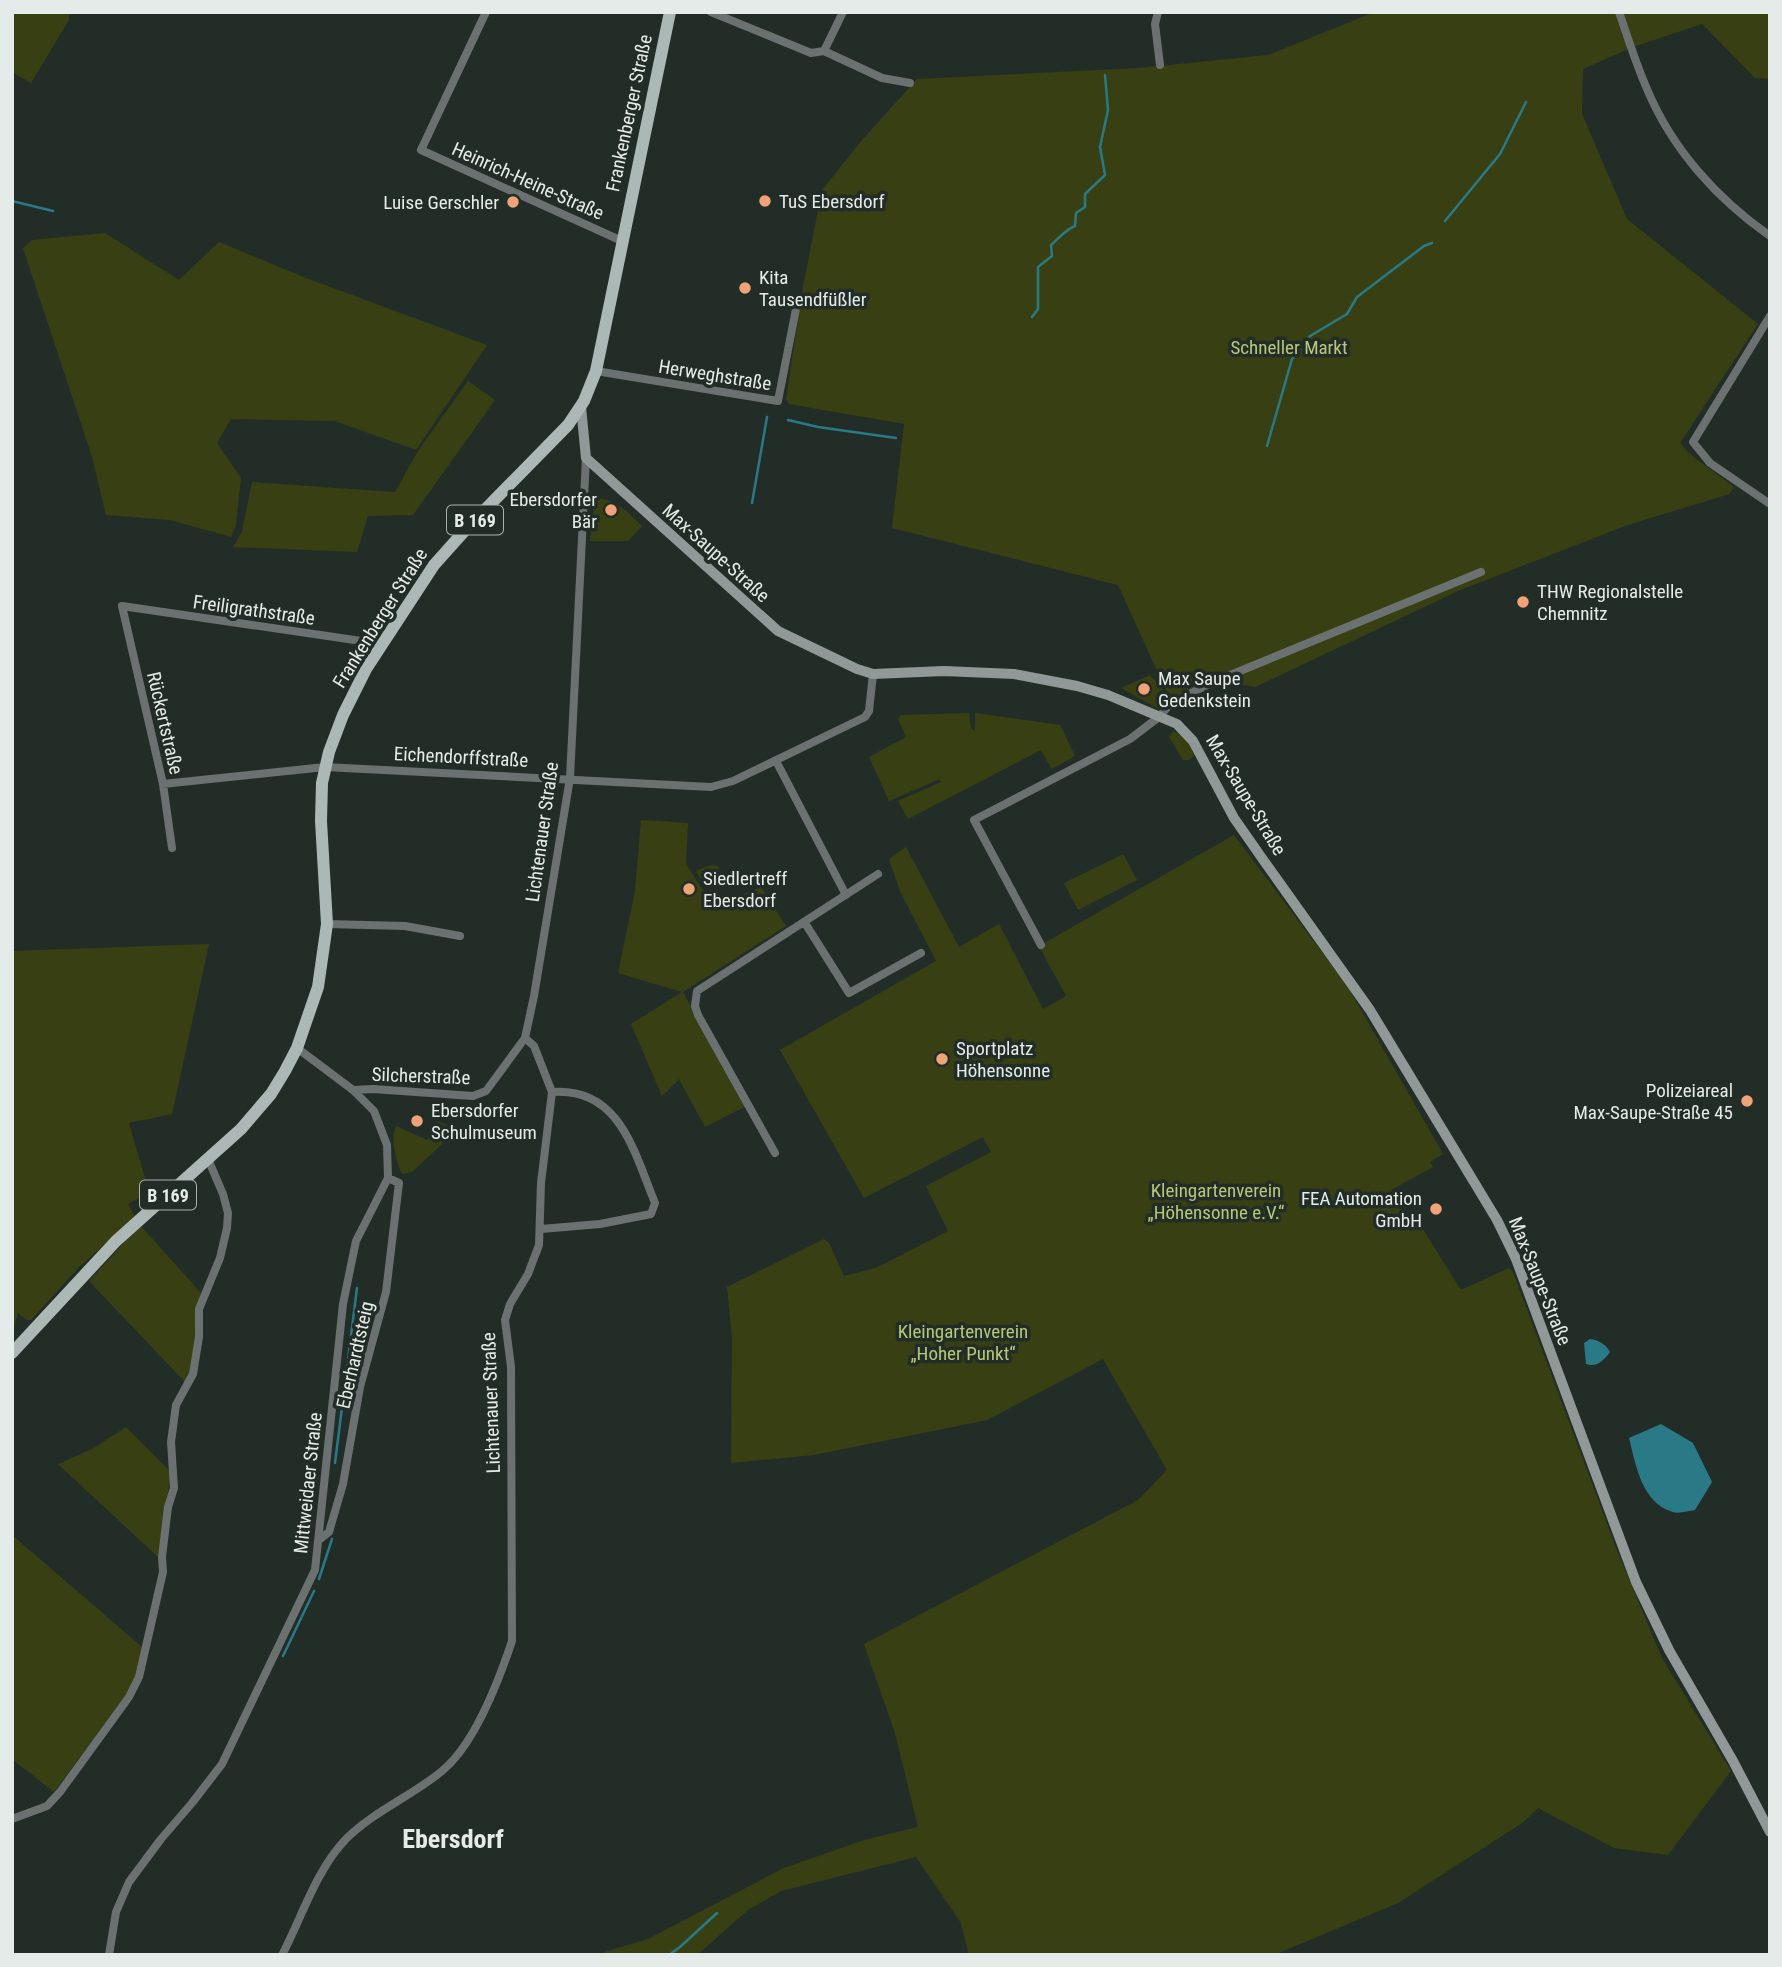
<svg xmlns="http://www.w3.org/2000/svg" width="1782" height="1967" viewBox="0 0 1782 1967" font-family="'Roboto Condensed',sans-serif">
<rect width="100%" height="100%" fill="#232d28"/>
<path fill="#384013" d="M 12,12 L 69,12 L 69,20 L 31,83 L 12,72 Z
M 1375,12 L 1770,12 L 1770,79 L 1755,78 L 1702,24 L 1633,47 L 1583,69 L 1582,114 L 1627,219 L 1758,324 L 1680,443 L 1691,455 L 1734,487 L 1729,494 L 1625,526 L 1458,591 L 1255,687 L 1219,681 L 1174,704 L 1164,712 L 1121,688 L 1150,675 L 1169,697 L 1118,585 L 892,528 L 904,424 L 789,404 L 786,399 L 803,287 L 822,190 L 863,139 L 917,79 L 1139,68 L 1268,55 Z
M 105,233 L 179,280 L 219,242 L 306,278 L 487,345 L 416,450 L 335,421 L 231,419 L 217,443 L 241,478 L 236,525 L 231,537 L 170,520 L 106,515 L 92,457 L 23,248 L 32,240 Z
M 468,381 L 495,400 L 413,515 L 368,516 L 357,552 L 233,547 L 242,532 L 252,482 L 395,492 L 418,451 Z
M 595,498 C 616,499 628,512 642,526 L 628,541 L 590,541 Z
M 969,713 L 971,728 L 975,731 L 975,713 L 1060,725 L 1075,756 L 1052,769 L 1041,750 L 908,819 L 898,801 L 941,782 L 940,779 L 889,801 L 869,757 L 906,737 L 898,719 L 901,715 Z
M 1173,731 C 1183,734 1192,745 1194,756 L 1188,760 L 1183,760 L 1169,737 Z
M 641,820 L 688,823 L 686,864 L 713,906 L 761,887 L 786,926 L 683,992 L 746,1106 L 705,1127 L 679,1079 L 662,1096 L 631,1024 L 682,992 L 618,973 L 635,891 Z
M 1234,835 L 1348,987 L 1443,1154 L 1430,1162 L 1433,1167 L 1391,1190 L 1409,1224 L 1417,1220 L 1461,1290 L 1509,1268 L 1513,1272 L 1618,1553 L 1662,1658 L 1731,1771 L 1668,1855 L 1614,1848 L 1538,1808 L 1522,1823 L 1398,1903 L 1274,1955 L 969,1955 L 961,1923 L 916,1857 L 781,1891 L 748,1910 L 697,1955 L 595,1955 L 648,1939 L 784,1868 L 864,1840 L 918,1827 L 895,1733 L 864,1644 L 1138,1500 L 1167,1470 L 1103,1359 L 987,1420 L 814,1455 L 731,1463 L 732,1338 L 727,1287 L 824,1239 L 829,1243 L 844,1276 L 876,1268 L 948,1231 L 926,1186 L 991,1152 L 983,1137 L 864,1198 L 780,1050 L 936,961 L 900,891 L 889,859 L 906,847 L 959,947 L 999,924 L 1043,1009 L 1066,996 L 1039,946 Z
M 1123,854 L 1137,880 L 1078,910 L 1064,883 Z
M 711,865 L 718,866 L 719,885 L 711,887 L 705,886 L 696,871 Z
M 209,944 L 172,1114 L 129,1123 L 149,1192 L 128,1204 L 135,1217 L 79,1267 L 31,1320 L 26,1320 L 18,1313 L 12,1332 L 12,951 Z
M 438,1121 L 457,1130 L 412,1172 L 402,1174 C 396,1163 390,1137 396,1126 L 427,1140 Z
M 140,1225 L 201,1293 C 191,1322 200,1354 185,1382 L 89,1281 Z
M 126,1427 L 171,1472 L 158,1557 L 58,1464 L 92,1449 Z
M 12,1535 L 142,1647 L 138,1671 L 128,1692 L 54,1792 L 12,1759 Z"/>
<path fill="#297a86" d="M 1590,1339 C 1598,1340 1606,1344 1610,1352 C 1604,1360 1597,1368 1586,1364 L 1584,1343 Z
M 1661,1424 L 1693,1443 L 1712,1482 L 1695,1510 C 1688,1511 1679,1514 1673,1512 C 1642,1503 1636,1466 1629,1438 Z"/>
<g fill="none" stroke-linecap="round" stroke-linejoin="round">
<path stroke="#297a86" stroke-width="2.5" d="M 12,201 L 53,211
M 1445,221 L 1500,154 L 1526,102
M 1032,317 L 1038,309 L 1038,267 L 1052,256 L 1051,245 C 1059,238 1065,230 1075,226 L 1076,213 L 1085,207 L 1085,194 L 1105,175 L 1100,147 L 1108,110 L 1105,75
M 788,420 L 818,427 L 896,438
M 1267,446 L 1292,359 L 1310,336 L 1347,314 L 1357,297 L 1424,246 L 1432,243
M 752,503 L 767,417
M 335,1463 L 357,1288
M 319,1579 L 332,1539
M 283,1656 L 314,1591
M 669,1955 L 680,1947 L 717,1913"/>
<path stroke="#6b7170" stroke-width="8" d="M 486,12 L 421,150 L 622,241
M 711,12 L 811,53 L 824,51 L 882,78 L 910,83
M 1158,12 L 1155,24 L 1160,65
M 1619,12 C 1628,38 1636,64 1647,89 C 1672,149 1717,199 1770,236
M 824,51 L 843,12
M 1770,316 L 1693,442 L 1710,463 L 1770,504
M 596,371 L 778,401 L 796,309
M 776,761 L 846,895
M 163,784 L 325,767 L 711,787 L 733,781 L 865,717 L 869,711 L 873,674
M 172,848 L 163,784 L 122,606 L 382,644
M 805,923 L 849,993 L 921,953
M 327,924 L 405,926 L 460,936
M 1041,945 L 974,820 L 1130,739 L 1159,717 L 1172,702 L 1223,678 L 1481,572
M 353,1090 L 373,1089 L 473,1096 L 486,1091 L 525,1038 L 534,996 L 570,778 L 586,458
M 775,1153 L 698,1015 L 695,1006 L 697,991 L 878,874
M 541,1229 L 600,1224 L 651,1214 L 655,1203 C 634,1152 620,1087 552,1092
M 320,1539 L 329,1532 L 343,1484 L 360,1387 L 386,1292 L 399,1183 L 388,1178
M 12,1819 L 47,1806 L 60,1792 L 129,1697 L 139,1677 L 163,1572 L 162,1557 L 168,1507 L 174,1488 L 171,1442 L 176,1405 L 193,1374 L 199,1337 L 199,1309 L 220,1258 L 227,1228 L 228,1213 L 223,1194 L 208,1159
M 109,1955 L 116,1912 L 129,1882 L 161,1839 L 192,1803 L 222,1764 L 315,1570 L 343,1304 L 356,1241 L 388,1178 L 387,1145 L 374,1111 L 353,1090 L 297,1048
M 282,1955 C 302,1917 316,1870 346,1839 C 374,1811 412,1796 442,1771 C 474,1745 499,1680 512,1641 L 511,1367 L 505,1320 L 510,1304 L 528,1274 L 539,1245 L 541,1183 L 552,1092 L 534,1046 L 525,1038"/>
<path stroke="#909998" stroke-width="10" d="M 581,407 L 586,458 L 778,631 L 857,669 L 873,674 L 944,671 L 1014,674 L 1077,686 L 1108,695 L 1177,724 L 1193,741 L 1234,818 L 1264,861 L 1370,1010 L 1497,1220 L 1516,1259 L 1636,1582 L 1669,1650 L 1733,1761 L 1770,1832"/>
<path stroke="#acb8b6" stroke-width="12" d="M 12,1353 L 116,1241 L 241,1129 L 271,1094 L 285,1071 L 297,1048 L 318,987 L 327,924 L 321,821 L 322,783 L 329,752 L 343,715 L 366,669 L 434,565 L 468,527 L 568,425 L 584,401 L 596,371 L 670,12"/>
</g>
<g fill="#efa377" stroke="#232d28" stroke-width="2.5">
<circle cx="765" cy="201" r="7"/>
<circle cx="513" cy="202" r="7"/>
<circle cx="745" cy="288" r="7"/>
<circle cx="611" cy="510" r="7"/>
<circle cx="1523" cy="602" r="7"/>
<circle cx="1144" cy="689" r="7"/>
<circle cx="689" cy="889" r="7"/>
<circle cx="942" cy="1059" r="7"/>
<circle cx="1747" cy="1101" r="7"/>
<circle cx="417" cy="1121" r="7"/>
<circle cx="1436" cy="1209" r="7"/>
</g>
<g text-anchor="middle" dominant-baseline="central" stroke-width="7" stroke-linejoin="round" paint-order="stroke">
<g fill="#232d28" stroke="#abb2ae" stroke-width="2">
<rect x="447" y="505.5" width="56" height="29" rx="5"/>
<rect x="140" y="1180.5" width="56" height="29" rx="5"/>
</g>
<g font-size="18" font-weight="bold" fill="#e5ebe8">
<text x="475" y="520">B 169</text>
<text x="168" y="1195">B 169</text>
</g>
<g font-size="19" fill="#e5ebe8" stroke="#232d28">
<text transform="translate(629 113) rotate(-78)">Frankenberger Straße</text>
<text transform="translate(528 181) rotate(24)">Heinrich-Heine-Straße</text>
<text transform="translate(715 375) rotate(9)">Herweghstraße</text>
<text transform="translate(716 553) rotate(42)">Max-Saupe-Straße</text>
<text transform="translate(254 610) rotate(8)">Freiligrathstraße</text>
<text transform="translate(380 618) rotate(-58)">Frankenberger Straße</text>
<text transform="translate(165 723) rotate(77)">Rückertstraße</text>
<text transform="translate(461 757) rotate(3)">Eichendorffstraße</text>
<text transform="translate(1246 795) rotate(59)">Max-Saupe-Straße</text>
<text transform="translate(542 832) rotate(-82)">Lichtenauer Straße</text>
<text transform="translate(421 1076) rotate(2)">Silcherstraße</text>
<text transform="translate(1540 1281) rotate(68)">Max-Saupe-Straße</text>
<text transform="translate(355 1355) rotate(-77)">Eberhardtsteig</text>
<text transform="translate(491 1403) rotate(-92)">Lichtenauer Straße</text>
<text transform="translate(308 1483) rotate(-84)">Mittweidaer Straße</text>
</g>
<g font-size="19" fill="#e5ebe8" stroke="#232d28" text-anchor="start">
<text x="779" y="201">TuS Ebersdorf</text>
<text x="499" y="202" text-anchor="end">Luise Gerschler</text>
<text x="759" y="277">Kita<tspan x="759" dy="22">Tausendfüßler</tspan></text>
<text x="597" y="499" text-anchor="end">Ebersdorfer<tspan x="597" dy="22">Bär</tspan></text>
<text x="1537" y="591">THW Regionalstelle<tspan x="1537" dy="22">Chemnitz</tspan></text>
<text x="1158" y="678">Max Saupe<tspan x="1158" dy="22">Gedenkstein</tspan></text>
<text x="703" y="878">Siedlertreff<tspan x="703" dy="22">Ebersdorf</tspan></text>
<text x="956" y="1048">Sportplatz<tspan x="956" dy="22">Höhensonne</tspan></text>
<text x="1733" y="1090" text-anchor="end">Polizeiareal<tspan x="1733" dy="22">Max-Saupe-Straße 45</tspan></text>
<text x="431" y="1110">Ebersdorfer<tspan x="431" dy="22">Schulmuseum</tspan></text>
<text x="1422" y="1198" text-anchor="end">FEA Automation<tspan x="1422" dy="22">GmbH</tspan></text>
</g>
<g font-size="19" fill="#b7c876" stroke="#232d28">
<text x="1289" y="347">Schneller Markt</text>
<text x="1216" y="1190">Kleingartenverein<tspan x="1216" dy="22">„Höhensonne e.V.“</tspan></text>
<text x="963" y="1331">Kleingartenverein<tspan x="963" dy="22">„Hoher Punkt“</tspan></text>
</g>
<g font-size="26" font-weight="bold" fill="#e5ebe8" stroke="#232d28">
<text x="453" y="1839">Ebersdorf</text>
</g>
</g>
<rect width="1782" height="1967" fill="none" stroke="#e5ebe8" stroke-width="28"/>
</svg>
